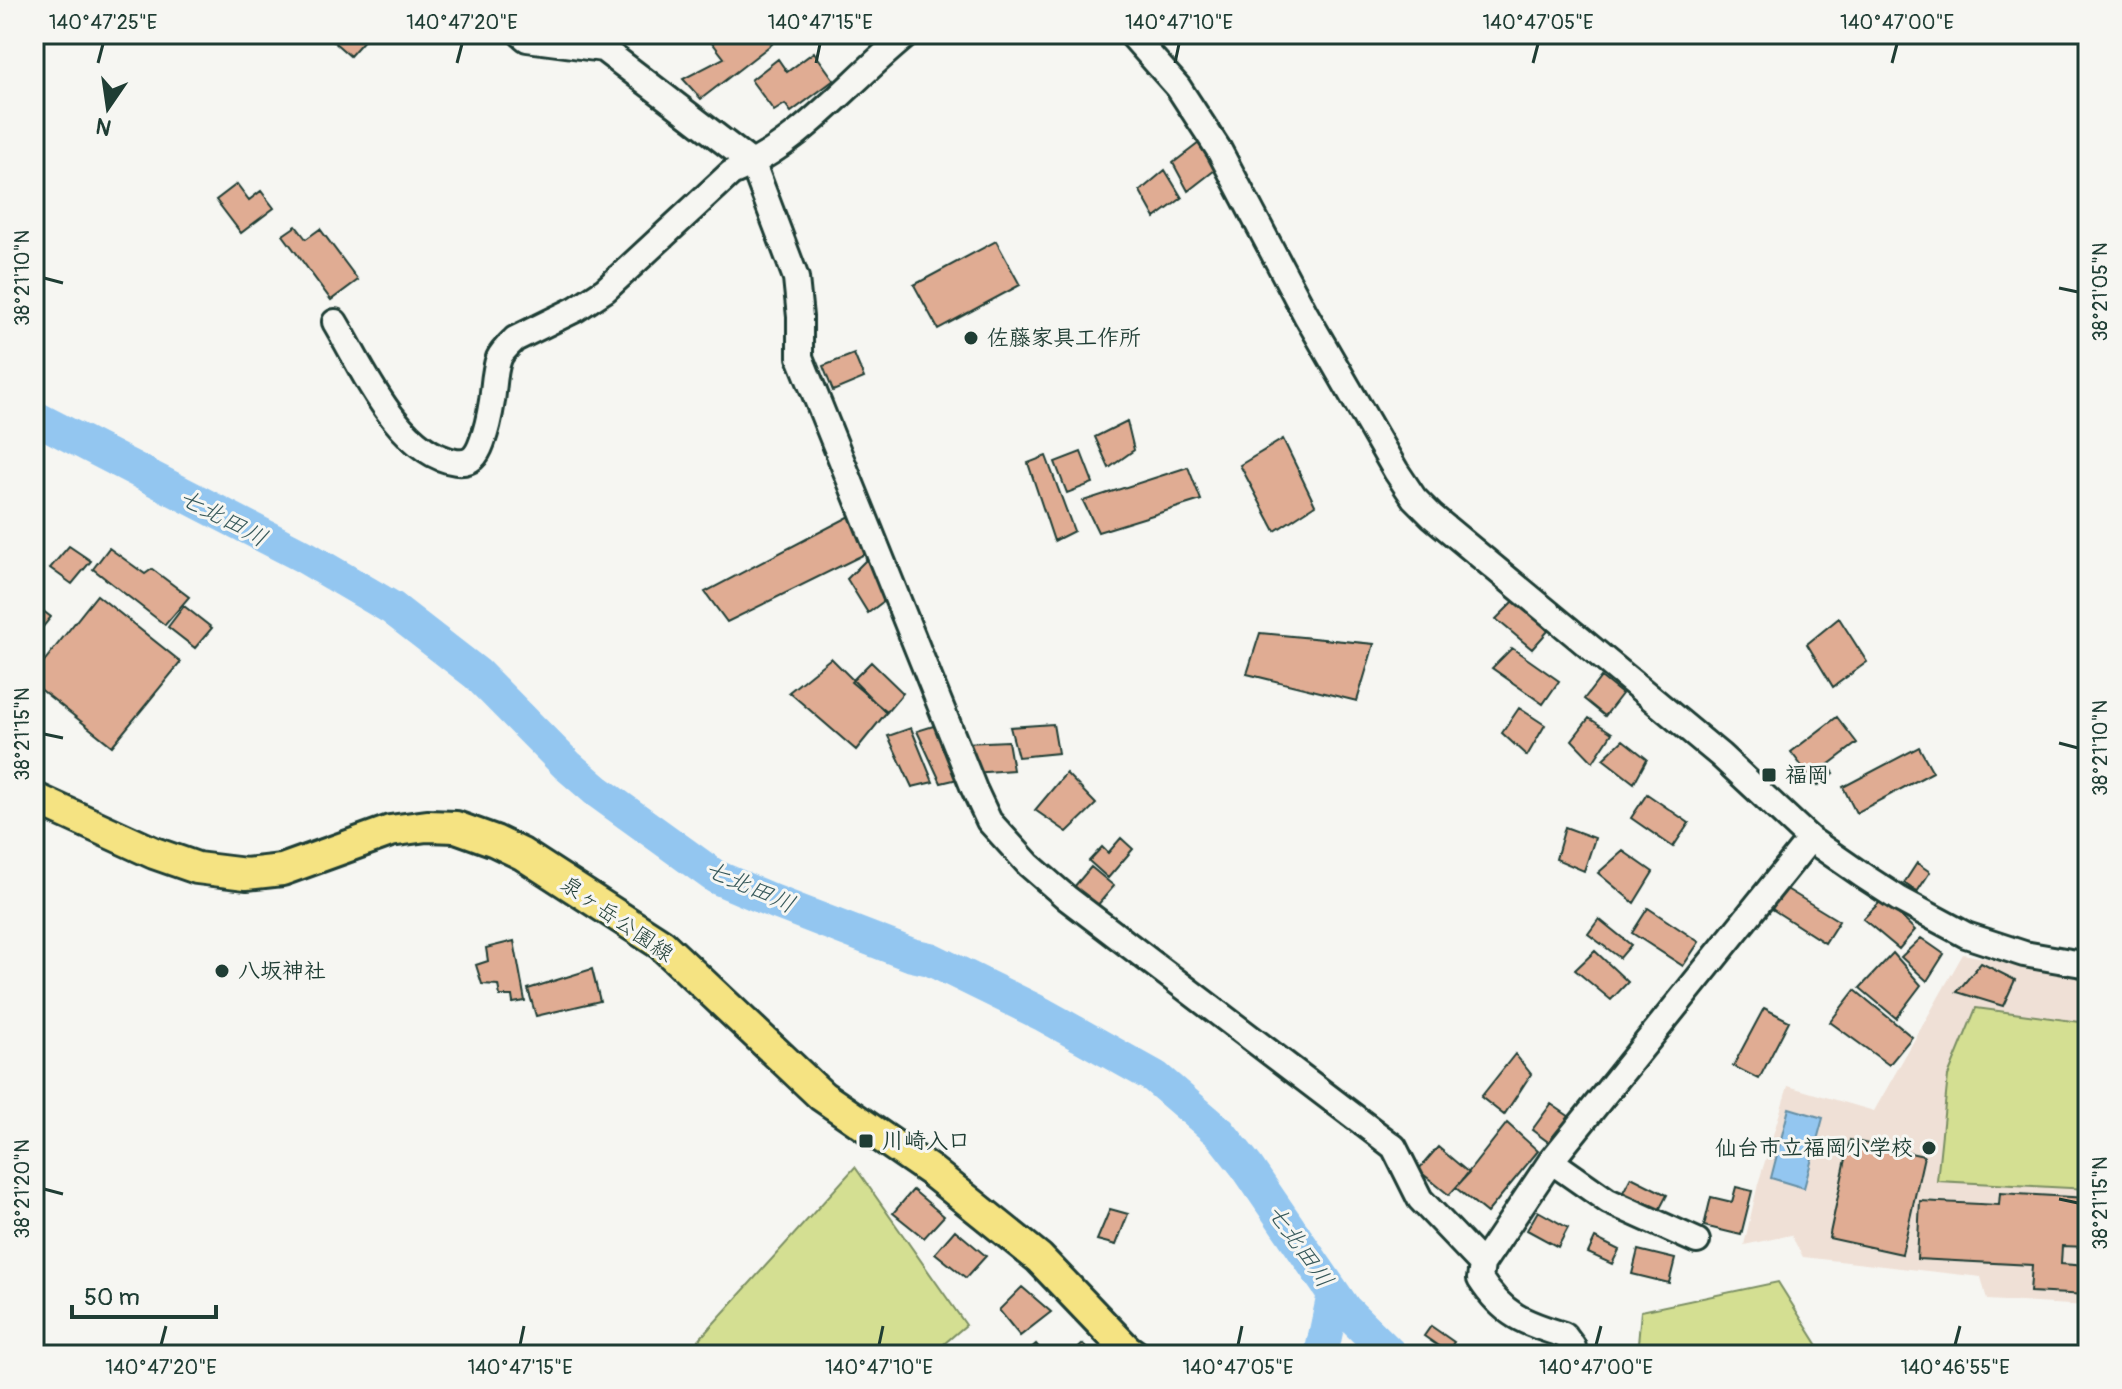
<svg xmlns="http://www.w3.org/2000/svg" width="2122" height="1389" viewBox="0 0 2122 1389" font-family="Pangolin,'Klee One',sans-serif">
<rect width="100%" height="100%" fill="#f6f6f2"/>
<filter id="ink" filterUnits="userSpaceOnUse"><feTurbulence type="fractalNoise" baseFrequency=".0125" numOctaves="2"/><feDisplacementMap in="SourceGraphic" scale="16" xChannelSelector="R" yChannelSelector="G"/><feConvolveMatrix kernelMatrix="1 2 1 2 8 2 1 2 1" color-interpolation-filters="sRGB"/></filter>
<g filter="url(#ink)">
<path fill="#efe0d6" d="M 1963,954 L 2088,977 L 2088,1306 L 1987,1300 L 1981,1277 L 1803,1257 L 1791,1235 L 1744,1245 L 1758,1184 L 1788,1086 L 1874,1111 Z"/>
<path fill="#d4df92" stroke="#7a8e63" stroke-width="2" d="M 1976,1008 L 2088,1023 L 2088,1189 L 1937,1181 L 1948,1076 Z
M 855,1167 L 966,1325 L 931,1355 L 685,1355 Z
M 1778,1282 L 1824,1355 L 1637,1355 L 1641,1311 Z"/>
<path fill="#93c6f0" stroke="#658fa5" stroke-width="2" d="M 1789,1108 L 1823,1118 L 1804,1188 L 1771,1178 Z"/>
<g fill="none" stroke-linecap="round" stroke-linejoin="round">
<path stroke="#93c6f0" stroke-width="34" d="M 34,417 L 305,557 L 392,608 L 477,674 L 567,765 L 597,791 L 716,877 L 770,900 L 912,955 L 930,959 L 1042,1014 L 1155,1077 L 1220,1133 L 1247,1167 L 1345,1310 L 1391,1355
M 1321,1355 L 1334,1294"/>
</g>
<path fill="#e0ac93" stroke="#1f3d34" stroke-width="2" d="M 361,34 L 366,38 L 350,56 L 326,35 Z
M 732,34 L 765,34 L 772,44 L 701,99 L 683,79 L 724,58 L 711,41 Z
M 814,52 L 834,80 L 791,112 L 785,104 L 774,111 L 751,80 L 778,59 L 787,72 Z
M 1199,143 L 1215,170 L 1188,191 L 1173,163 Z
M 1165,170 L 1182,198 L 1155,218 L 1140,191 Z
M 237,184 L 249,200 L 261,191 L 274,208 L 241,233 L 216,200 Z
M 296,226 L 306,239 L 320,229 L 358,280 L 331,300 L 283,235 Z
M 996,241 L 1020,285 L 938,329 L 914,285 Z
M 854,354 L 864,378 L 833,391 L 823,366 Z
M 1127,421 L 1134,450 L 1109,468 L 1095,437 Z
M 1283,439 L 1315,505 L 1275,531 L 1240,465 Z
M 1081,452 L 1093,483 L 1067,493 L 1055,462 Z
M 1046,456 L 1074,531 L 1054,541 L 1028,463 Z
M 1188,467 L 1201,500 L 1098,532 L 1083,501 Z
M 858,512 L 873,550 L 727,622 L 705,592 Z
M 69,546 L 91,561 L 72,584 L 50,568 Z
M 109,548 L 145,574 L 152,569 L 189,597 L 165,625 L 93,569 Z
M 867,559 L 888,598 L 868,613 L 847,579 Z
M 97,595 L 181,662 L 112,746 L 34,684 L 34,674 Z
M 1516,599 L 1548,631 L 1532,649 L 1496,619 Z
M 34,604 L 51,617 L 34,638 Z
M 184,606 L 212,628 L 195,648 L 168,627 Z
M 1839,618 L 1867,662 L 1833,687 L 1807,644 Z
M 1260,633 L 1374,644 L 1357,701 L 1247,674 Z
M 1512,648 L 1559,681 L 1543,704 L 1492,668 Z
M 831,658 L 886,713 L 856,750 L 789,692 Z
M 871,662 L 903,693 L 887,712 L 851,682 Z
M 1601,677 L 1622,694 L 1605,716 L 1584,699 Z
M 1519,708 L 1545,725 L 1527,756 L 1502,733 Z
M 1837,717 L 1857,743 L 1828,765 L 1834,773 L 1817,786 L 1791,752 Z
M 1589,718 L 1612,733 L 1593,762 L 1572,740 Z
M 940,724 L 962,778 L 941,783 L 917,731 Z
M 1053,724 L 1058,753 L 1018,757 L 1010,727 Z
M 911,728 L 933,782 L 912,787 L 888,736 Z
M 1623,740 L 1647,759 L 1634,783 L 1603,759 Z
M 1008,741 L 1013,770 L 972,773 L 964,743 Z
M 1919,747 L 1933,772 L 1856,813 L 1843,787 Z
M 1066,773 L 1096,804 L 1067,832 L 1035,810 Z
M 1647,794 L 1689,823 L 1673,847 L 1631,818 Z
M 1565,827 L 1595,838 L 1584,871 L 1556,859 Z
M 1121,838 L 1133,849 L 1108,878 L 1089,861 L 1102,847 L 1108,853 Z
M 1623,851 L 1653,872 L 1634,903 L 1598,873 Z
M 1917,863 L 1930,872 L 1917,892 L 1904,883 Z
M 1091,867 L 1114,886 L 1096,907 L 1074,887 Z
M 1785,888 L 1839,921 L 1825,943 L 1772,909 Z
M 1883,899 L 1915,930 L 1899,949 L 1863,919 Z
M 1648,908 L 1699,942 L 1683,966 L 1632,933 Z
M 1599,919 L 1631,945 L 1620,958 L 1588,934 Z
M 1921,938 L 1944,954 L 1927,981 L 1901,957 Z
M 514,941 L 525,1001 L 513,1003 L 512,996 L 500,996 L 498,985 L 482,984 L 476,965 L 488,961 L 486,948 Z
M 1595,951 L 1628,982 L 1611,1000 L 1575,970 Z
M 1893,953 L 1921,985 L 1896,1018 L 1860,988 Z
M 1981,963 L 2015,980 L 2003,1006 L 1957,992 Z
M 592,969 L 600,1001 L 536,1016 L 528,989 Z
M 1855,990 L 1912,1037 L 1889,1065 L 1830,1022 Z
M 1764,1008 L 1789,1021 L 1759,1079 L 1733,1066 Z
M 1515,1054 L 1531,1074 L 1504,1115 L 1481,1097 Z
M 1551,1104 L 1570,1117 L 1551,1144 L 1532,1130 Z
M 1507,1123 L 1538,1151 L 1487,1213 L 1456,1188 Z
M 1850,1140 L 1924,1156 L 1902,1254 L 1829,1238 Z
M 1438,1147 L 1469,1173 L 1449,1195 L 1418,1170 Z
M 1631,1177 L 1667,1195 L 1657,1214 L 1621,1196 Z
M 1736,1187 L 1752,1191 L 1741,1235 L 1704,1226 L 1711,1197 L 1732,1202 Z
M 913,1190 L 944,1216 L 924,1238 L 893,1213 Z
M 2000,1193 L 2088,1198 L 2088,1247 L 2062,1246 L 2061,1264 L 2088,1266 L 2088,1295 L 2030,1292 L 2032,1265 L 1917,1259 L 1920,1201 L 1999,1205 Z
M 1110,1209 L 1128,1214 L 1116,1245 L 1097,1240 Z
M 1538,1211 L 1568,1228 L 1558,1247 L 1527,1230 Z
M 955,1230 L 986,1256 L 966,1278 L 935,1253 Z
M 1595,1238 L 1619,1250 L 1612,1264 L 1588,1253 Z
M 1638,1250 L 1675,1259 L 1669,1283 L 1632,1274 Z
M 1022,1287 L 1051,1312 L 1020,1336 L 999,1310 Z
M 1431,1326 L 1454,1342 L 1447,1352 L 1424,1336 Z
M 1036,1344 L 1045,1355 L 1023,1355 Z
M 1083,1344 L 1093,1355 L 1071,1355 Z"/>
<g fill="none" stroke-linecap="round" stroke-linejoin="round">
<g stroke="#1f3d34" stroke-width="30">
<path id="minor" d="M 521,34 L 527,39 L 603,49 L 753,164 L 796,278 L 800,317 L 800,357 L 974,789 L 989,821 L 1029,865 L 1067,898 L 1394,1147 L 1420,1199 L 1482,1264
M 1131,34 L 1178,87 L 1219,150 L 1306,315 L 1396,471 L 1414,498 L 1432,516 L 1720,755 L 1810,839 L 1862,875 L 1899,899 L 1966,935 L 2024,954 L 2088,965
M 335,322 C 362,367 398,453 456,462 C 471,464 477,456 482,442 C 487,429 490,414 492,401 C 494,387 494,371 499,358 C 502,351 509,345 515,339 L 576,309 L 605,290 L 731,173 C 802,144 850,80 908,34
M 1551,1161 L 1608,1201 L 1697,1241
M 1573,1355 L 1573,1347 L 1564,1335 C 1524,1323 1503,1315 1480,1279 L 1482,1264 L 1551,1161 L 1810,839"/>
</g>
<g stroke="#1f3d34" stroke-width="36">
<path id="major" d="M 34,798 L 154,853 L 197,868 L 246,874 L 282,870 L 390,831 L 427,826 L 456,827 L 495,841 L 522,854 L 661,944 L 822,1096 L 931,1171 L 1039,1258 L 1127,1350 L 1134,1355"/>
</g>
<use href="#minor" stroke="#f6f6f2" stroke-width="24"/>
<use href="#major" stroke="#f5e382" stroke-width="30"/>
</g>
</g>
<path fill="none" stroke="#1f3d34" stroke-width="3" d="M 98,63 L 103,44M 457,63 L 462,44M 816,63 L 820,44M 1175,63 L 1179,44M 1533,63 L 1538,44M 1892,63 L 1897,44M 44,278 L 63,283M 2059,288 L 2078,292M 44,734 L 63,738M 2059,743 L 2078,748M 44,1189 L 63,1194M 2059,1199 L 2078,1203M 161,1345 L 166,1326M 520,1345 L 524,1326M 879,1345 L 883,1326M 1238,1345 L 1242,1326M 1596,1345 L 1601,1326M 1955,1345 L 1960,1326"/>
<g fill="#1f3d34" stroke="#f6f6f2" stroke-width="3">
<circle cx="971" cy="338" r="8"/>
<rect x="1761" y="767" width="16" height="16" rx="4"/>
<circle cx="222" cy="971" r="8"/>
<rect x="858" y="1133" width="16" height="16" rx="4"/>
<circle cx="1929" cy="1148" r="8"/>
</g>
<g text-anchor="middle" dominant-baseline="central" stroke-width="6" stroke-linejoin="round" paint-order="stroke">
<g font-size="22" font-weight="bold" fill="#1f3d34" stroke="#f6f6f2" text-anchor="start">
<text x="987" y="338">佐藤家具工作所</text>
<text x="1785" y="775">福岡</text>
<text x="238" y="971">八坂神社</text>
<text x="882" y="1141">川崎入口</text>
<text x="1913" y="1148" text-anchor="end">仙台市立福岡小学校</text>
</g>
<g font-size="22" fill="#1f3d34" stroke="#f6f6f2">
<text transform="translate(617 919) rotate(35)">泉ヶ岳公園線</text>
</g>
<g font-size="24" font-style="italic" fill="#36585a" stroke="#f6f6f2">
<text transform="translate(223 518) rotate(28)">七北田川</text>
<text transform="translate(750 887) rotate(24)">七北田川</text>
<text transform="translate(1300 1246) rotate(55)">七北田川</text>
</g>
</g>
<rect width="2122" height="1389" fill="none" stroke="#f6f6f2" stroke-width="88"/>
<g transform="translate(108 108) rotate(193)" stroke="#f6f6f2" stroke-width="6" paint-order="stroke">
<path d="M0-6L14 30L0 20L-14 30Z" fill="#1f3d34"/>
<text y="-12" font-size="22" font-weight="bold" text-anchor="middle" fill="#1f3d34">N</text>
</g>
<path d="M72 1305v12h144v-12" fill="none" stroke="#1f3d34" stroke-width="4"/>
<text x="84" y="1305" font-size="24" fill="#1f3d34" stroke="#f6f6f2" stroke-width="6" paint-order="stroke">50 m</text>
<rect x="44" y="44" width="2034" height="1301" fill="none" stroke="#1f3d34" stroke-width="3"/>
<g font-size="20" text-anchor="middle" fill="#1f3d34">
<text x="103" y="29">140°47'25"E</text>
<text x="462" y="29">140°47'20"E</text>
<text x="820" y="29">140°47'15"E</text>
<text x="1179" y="29">140°47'10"E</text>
<text x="1538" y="29">140°47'05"E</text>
<text x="1897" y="29">140°47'00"E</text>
<text transform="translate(22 278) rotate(-90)" y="7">38°21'10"N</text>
<text transform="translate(2100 292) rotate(-90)" y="7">38°21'05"N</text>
<text transform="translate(22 734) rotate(-90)" y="7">38°21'15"N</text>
<text transform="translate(2100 748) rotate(-90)" y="7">38°21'10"N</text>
<text transform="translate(22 1189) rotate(-90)" y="7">38°21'20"N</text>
<text transform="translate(2100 1203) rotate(-90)" y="7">38°21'15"N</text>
<text x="161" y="1374">140°47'20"E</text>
<text x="520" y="1374">140°47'15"E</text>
<text x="879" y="1374">140°47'10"E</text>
<text x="1238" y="1374">140°47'05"E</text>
<text x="1596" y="1374">140°47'00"E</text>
<text x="1955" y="1374">140°46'55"E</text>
</g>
</svg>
